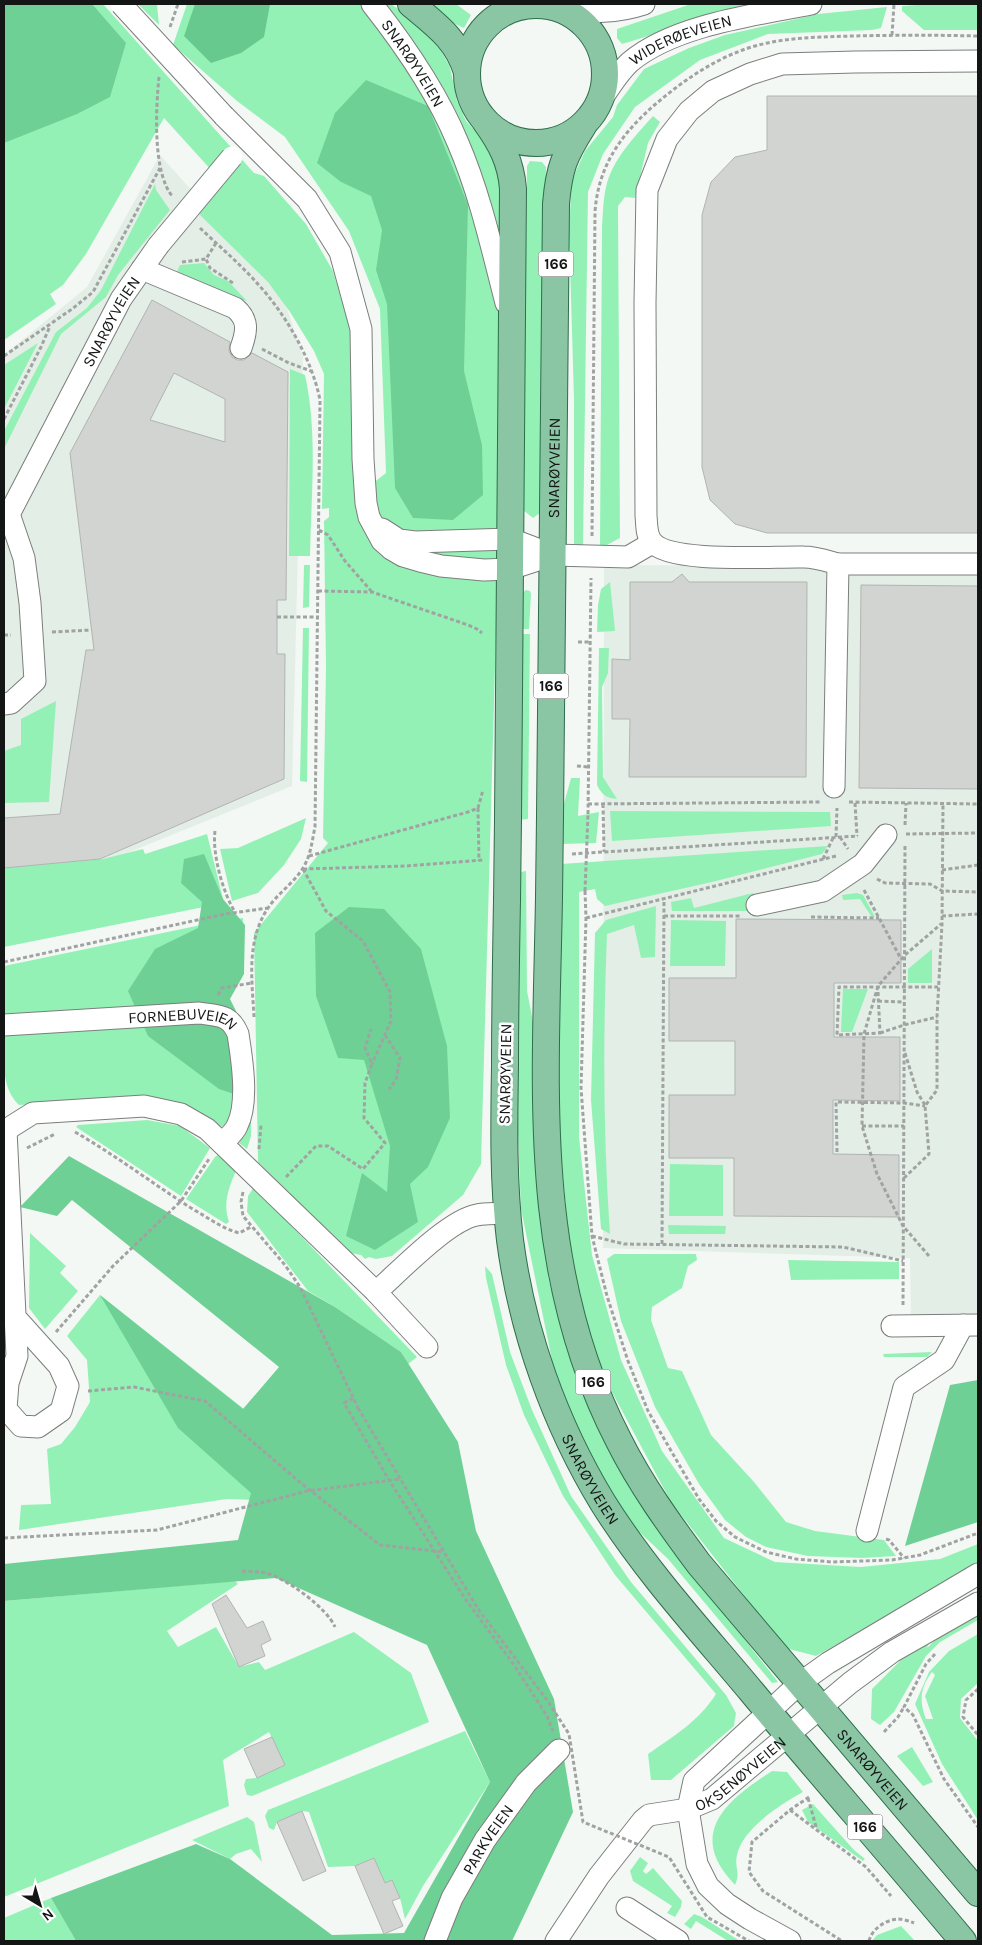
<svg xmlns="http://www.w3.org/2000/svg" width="982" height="1945" viewBox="0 0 982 1945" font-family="Karla,sans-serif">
<rect width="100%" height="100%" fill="#f4f8f5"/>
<path fill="#e3eee6" d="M 160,155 L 281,290 L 303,357 L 292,786 L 4,903 L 4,355 L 87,287 Z
M 604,565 L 978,567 L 978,1321 L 911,1319 L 910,1258 L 603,1248 Z"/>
<path fill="#94f1b6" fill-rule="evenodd" d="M 4,4 L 103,4 L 254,173 L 264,176 L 306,224 L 333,271 L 353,338 L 356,413 L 355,497 L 386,473 L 380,309 L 349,231 L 285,137 L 237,101 L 173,45 L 187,4 L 391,4 L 407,15 L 437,43 L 450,67 L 457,101 L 466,121 L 492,149 L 501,170 L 503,205 L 498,265 L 499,526 L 481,1164 L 463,1195 L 392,1256 L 376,1259 L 369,1257 L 365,1259 L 361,1255 L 350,1253 L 258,1162 L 254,933 L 328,843 L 323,838 L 326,667 L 324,521 L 329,517 L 329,508 L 322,509 L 324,374 L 314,351 L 290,312 L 268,282 L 199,214 L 223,183 L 164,118 L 86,254 L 63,285 L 50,294 L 56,304 L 4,340 Z
M 138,4 L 157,4 L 159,25 Z
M 428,4 L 456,4 L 471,15 L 464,28 L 453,23 Z
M 691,4 L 753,4 L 622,44 L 617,38 L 617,29 Z
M 930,4 L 978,4 L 978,30 L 924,30 L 902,11 L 902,6 Z
M 887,7 L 881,28 L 872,30 L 768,34 L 700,60 L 635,107 L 603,154 L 588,192 L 583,545 L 574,548 L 574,400 L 569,229 L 572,180 L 585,151 L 613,117 L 617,105 L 644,69 L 689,48 L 725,35 L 818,14 Z
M 653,116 L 660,122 L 648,143 L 635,198 L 625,197 L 618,206 L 620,538 L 603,547 L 600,546 L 602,226 C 603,214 603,200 606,187 C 612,160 635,136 653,116 Z
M 530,161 L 542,162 L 546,167 L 542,509 L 540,513 L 533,518 L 523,510 L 527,166 Z
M 155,184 L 156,190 L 170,210 L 118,275 L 106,297 L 61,334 L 4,449 L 4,431 L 56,332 L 87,308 L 101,290 Z
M 204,263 L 214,275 L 228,281 L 247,301 L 219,292 L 176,274 L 180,265 Z
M 38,343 L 4,409 L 4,365 Z
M 290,369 L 305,375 C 318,433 311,496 310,556 L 289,556 Z
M 304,565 L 310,565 L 309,607 L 303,608 Z
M 610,582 L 615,631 L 597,632 L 598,605 L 601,589 Z
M 526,590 L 530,591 L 531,594 L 529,629 L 522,629 L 523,592 Z
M 303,628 L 309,628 L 307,782 L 300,781 Z
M 522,634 L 530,634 L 528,819 L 519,820 Z
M 599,648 L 609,648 L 608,673 L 602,687 L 603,777 L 617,799 C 606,798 602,795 597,785 Z
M 56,701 L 49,802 L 4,803 L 4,751 L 21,745 L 21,719 Z
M 571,778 L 580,778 L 578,816 L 599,812 L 596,843 L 562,844 L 562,811 Z
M 610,811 L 830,812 L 831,826 L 612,841 Z
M 306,818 L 301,839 L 284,865 L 258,893 L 232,901 L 220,849 L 238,848 Z
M 207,834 L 224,903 L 4,947 L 4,868 L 103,859 L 143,849 L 145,854 Z
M 828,846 L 822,854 L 712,882 L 605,906 L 597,899 L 595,889 L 579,892 L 579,1137 L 592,1255 L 621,1360 L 662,1451 L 724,1538 L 775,1562 L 861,1567 L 940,1559 L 978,1544 L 978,1566 L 816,1656 L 785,1648 L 671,1502 L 605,1379 L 581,1311 L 568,1231 L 557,1106 L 561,864 Z
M 526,871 L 527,991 L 537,1042 L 539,1200 L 549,1281 L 567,1349 L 592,1416 L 630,1489 L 687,1566 L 778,1682 L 772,1683 L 668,1559 L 632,1525 L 610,1490 L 583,1441 L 554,1370 L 521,1209 L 516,1084 L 521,872 Z
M 753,893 L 758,911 L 672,911 L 671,902 L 691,898 L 694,908 Z
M 857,893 L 863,895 L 875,917 L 871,916 L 860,899 L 843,900 L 842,895 Z
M 656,906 L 655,957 L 641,958 L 634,925 L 607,934 C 603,1034 603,1134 610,1234 L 601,1229 L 591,1100 L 595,933 L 606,920 Z
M 243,918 L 242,977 L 203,1006 L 4,1018 L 4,966 L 225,920 Z
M 671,920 L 726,921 L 725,966 L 670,966 Z
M 932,949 L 932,983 L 908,983 L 908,969 Z
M 843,989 L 868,989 L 852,1032 L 841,1032 Z
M 204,1018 L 235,1050 L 233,1113 L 225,1125 L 220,1127 L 78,1102 L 19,1105 C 0,1087 4,1057 4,1031 Z
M 251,1114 L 251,1136 L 247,1149 L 239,1143 L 247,1131 Z
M 147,1120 L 180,1126 L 210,1148 L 181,1196 L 76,1127 L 78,1125 Z
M 219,1154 L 235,1169 L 235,1173 C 228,1190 223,1204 229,1222 L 226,1224 L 186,1199 L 215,1157 Z
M 670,1164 L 723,1165 L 723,1216 L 669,1216 Z
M 254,1187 L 417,1357 L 408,1364 L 401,1352 L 335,1307 L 308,1291 L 247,1212 L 248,1196 Z
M 668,1225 L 726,1226 L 725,1234 L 669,1234 Z
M 30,1233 L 66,1266 L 60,1273 L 78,1291 L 45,1329 L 29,1308 Z
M 614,1254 L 696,1254 L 697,1260 L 688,1266 L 682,1288 L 652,1307 L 651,1320 L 668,1368 L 682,1371 L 711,1435 L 754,1482 L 786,1522 L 815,1531 L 884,1540 L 896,1556 L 862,1558 L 808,1556 L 766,1547 L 746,1537 L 725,1520 L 699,1484 L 655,1407 L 621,1321 L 607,1259 Z
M 788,1260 L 899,1262 L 899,1279 L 791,1280 Z
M 485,1266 L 492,1274 L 510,1352 L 532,1410 L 571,1496 L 631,1582 L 726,1695 L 736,1713 L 734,1726 L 671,1780 L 651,1780 L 648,1754 C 674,1736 699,1721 716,1694 L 615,1575 L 563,1496 L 524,1415 L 506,1365 L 486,1278 Z
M 100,1295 L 244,1409 L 325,1502 L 227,1499 L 19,1530 L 21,1505 L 51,1504 L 47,1449 L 61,1444 L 75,1427 L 90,1402 L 87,1360 L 67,1336 Z
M 932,1352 L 927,1357 L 884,1357 L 883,1354 Z
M 235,1581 L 238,1584 L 167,1631 L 178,1647 L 216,1627 L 239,1667 L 259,1662 L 265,1670 L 354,1632 L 411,1673 L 429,1722 L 252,1796 L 247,1795 L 244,1785 L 246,1779 L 257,1778 L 285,1765 L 269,1732 L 223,1760 L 229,1806 L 4,1897 L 4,1601 Z
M 978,1611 L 978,1620 L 940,1642 L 926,1656 L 894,1712 L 880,1725 L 871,1719 L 872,1689 L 902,1659 L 929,1643 L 927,1648 L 937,1638 Z
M 978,1634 L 978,1683 L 961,1699 L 960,1718 L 978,1741 L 978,1820 L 942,1764 L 915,1704 L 929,1672 L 949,1651 ZM 932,1672 L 935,1675 L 925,1696 L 933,1719 L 926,1719 C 919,1701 920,1688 932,1672 Z
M 465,1731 L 490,1782 L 423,1886 L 405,1919 L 400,1898 L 392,1881 L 385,1883 L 374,1858 L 355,1866 L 328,1867 L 309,1812 L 302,1811 L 277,1822 L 274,1830 L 269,1828 L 265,1816 L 268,1810 Z
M 912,1747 L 933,1782 L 923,1786 L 897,1756 Z
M 772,1771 L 787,1772 L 803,1792 C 781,1804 742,1829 737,1855 C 734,1867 741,1873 735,1885 C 728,1877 721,1869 717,1860 C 698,1819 743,1790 772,1771 Z
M 813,1804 L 854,1850 L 865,1859 L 863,1861 L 808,1822 L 802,1810 Z
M 247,1817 L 254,1822 L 262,1862 L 251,1849 L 236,1854 L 230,1859 L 192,1840 Z
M 640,1857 L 648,1863 L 643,1871 L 646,1874 L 653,1868 L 682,1901 L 681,1907 L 675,1917 L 667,1913 L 672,1906 L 633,1881 L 630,1871 Z
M 51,1898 L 76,1941 L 4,1941 L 4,1918 Z
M 694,1914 L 702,1917 L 740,1941 L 728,1941 L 696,1921 L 691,1929 L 684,1924 Z
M 901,1926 L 915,1941 L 872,1941 L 877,1935 Z"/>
<path fill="#6fd095" d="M 4,4 L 92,4 L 126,43 L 110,97 L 77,114 L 4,143 Z
M 366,80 L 428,106 L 468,205 L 464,371 L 482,445 L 483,495 L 453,520 L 413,518 L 395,488 L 387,304 L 376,270 L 382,230 L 371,196 L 341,182 L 317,163 L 335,113 Z
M 204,854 L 223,899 L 245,925 L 244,974 L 230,999 L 250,1039 L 249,1082 L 237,1095 L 219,1089 L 148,1036 L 128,991 L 155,949 L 198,928 L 202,902 L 181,883 L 184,859 Z
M 349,907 L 384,909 L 421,949 L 447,1046 L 450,1118 L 428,1167 L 410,1184 L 418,1222 L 375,1250 L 346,1236 L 362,1173 L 387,1192 L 390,1146 L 364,1060 L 338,1058 L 316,996 L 315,933 Z
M 69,1156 L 335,1307 L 401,1352 L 458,1442 L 476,1531 L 554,1699 L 573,1812 L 512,1941 L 76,1941 L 51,1898 L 196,1844 L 230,1859 L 332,1935 L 404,1933 L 490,1782 L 427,1645 L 276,1578 L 4,1601 L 4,1564 L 238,1540 L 251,1493 L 178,1428 L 100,1295 L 243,1409 L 279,1367 L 72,1200 L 57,1216 L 20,1207 Z
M 978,1380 L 978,1522 L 905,1546 L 950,1385 Z"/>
<path fill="#68c98e" d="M 195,4 L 270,4 L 264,37 L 241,53 L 211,63 L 184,36 Z"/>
<path fill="#d1d4d1" stroke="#b1b4b2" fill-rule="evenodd" d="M 767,96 L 978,96 L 978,533 L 767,533 L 735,524 L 710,500 L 702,467 L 702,215 L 711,182 L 735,157 L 767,150 Z
M 152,300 L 230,342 L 229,351 L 232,357 L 237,360 L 244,360 L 252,353 L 288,372 L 286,600 L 277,600 L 277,654 L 285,654 L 284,779 L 100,859 L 4,868 L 4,818 L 60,814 L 86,650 L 94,650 L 70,453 ZM 174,373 L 225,399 L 225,442 L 150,420 Z
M 682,574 L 689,582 L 807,582 L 806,777 L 629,777 L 630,719 L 612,719 L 612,659 L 630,660 L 630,582 L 672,582 Z
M 861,585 L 978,586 L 978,789 L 859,788 Z
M 736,919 L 901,920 L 901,983 L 834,983 L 834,1037 L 900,1037 L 900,1101 L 833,1100 L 833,1154 L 899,1155 L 899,1217 L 734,1216 L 734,1158 L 669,1158 L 669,1095 L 735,1095 L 735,1041 L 669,1041 L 669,978 L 736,978 Z
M 226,1595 L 247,1628 L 263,1621 L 271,1640 L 261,1645 L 265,1656 L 239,1667 L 212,1604 Z
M 272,1737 L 285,1765 L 257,1778 L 244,1749 Z
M 302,1811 L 326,1871 L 303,1881 L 277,1822 Z
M 374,1858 L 385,1883 L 392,1880 L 400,1898 L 392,1901 L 403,1926 L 384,1934 L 355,1866 Z"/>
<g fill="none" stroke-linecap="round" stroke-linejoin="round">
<g stroke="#7b7e7c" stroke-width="23">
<g id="minor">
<path id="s1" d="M 372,4 C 406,47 437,92 458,143 C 480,194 492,249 506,303"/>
<path d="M 563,9 C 592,13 616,13 644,4"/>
<path id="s2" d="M 600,102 C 609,88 618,73 630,62 C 674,25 755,15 811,4"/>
<path d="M 224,116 L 307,199 L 340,252 L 361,329 L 363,459 L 366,503 L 369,517 L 382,541 L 391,549 L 403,556 L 420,561 L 441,566 L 484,570 L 510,569 L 553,555"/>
<path d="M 142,269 L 235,308 C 249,320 247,331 241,348"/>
<path id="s3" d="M 4,524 L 121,299 L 158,246"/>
<path d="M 382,529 L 399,540 L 415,542 L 511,539 L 553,555 L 628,557 L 652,543"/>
<path d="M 838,564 C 827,561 815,557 804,557 C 773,556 670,564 652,542 C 646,535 647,525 646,516 L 645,303 L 647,190 L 667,139 L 689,111 L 713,91 L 750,74 L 782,64 L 855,62 L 978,61"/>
<path d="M 4,704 L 11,703 L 35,681 L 30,603 L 24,558 L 9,514"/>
<path d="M 834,787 L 838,564 L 978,564"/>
<path d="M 757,905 L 823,891 L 863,864 L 886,835"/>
<path id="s4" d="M 4,1025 L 199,1013 C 218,1016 230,1014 238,1034 C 242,1059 249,1103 237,1126 C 234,1133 227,1138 222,1143"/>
<path d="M 6,1130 L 33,1113 L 144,1106 L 181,1114 L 207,1129 L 376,1292 L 427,1347"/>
<path d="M 6,1130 L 17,1356 L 8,1383 L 6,1409 L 21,1426 L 38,1427 L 61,1411 L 68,1386 L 59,1366 L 14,1316"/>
<path d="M 376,1292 C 399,1272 448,1220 477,1215 C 486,1213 497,1214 507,1213"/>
<path d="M 892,1326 L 978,1325"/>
<path d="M 867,1531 L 904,1387 L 944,1360 L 963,1325"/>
<path d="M 627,1908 L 678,1941"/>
<path id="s5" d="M 435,1941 L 452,1898 L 485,1840 L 526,1783 L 559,1750"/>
<path id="s6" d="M 556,1941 L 599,1876 L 643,1820 L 649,1815 L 688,1809 L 712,1799 L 850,1683 L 892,1652 L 978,1603"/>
<path d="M 790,1941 L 750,1919 L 727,1904 L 708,1886 L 697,1864 L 688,1809 L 694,1781 L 800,1683 L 828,1663 L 978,1574"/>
</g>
</g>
<g stroke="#2e6e4a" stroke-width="28">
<g id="major">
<path d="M 411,4 C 436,25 457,39 467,72"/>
<circle cx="536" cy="74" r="69"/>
<path d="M 485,121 C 501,143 511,162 513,189 L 508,819"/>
<path id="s7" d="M 550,816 L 556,204 C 559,168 564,156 583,126"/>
<path id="s8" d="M 549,897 C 546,1084 529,1268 619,1441 C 641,1485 670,1525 699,1564 L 978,1893"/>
<path id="s9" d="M 507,900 C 506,956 505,1011 505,1067 C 504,1125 503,1182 510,1240 C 522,1332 555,1424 603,1503 C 645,1570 700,1630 751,1691 C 821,1775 893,1857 963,1941"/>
</g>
</g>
<path stroke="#a0a3a1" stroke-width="3" stroke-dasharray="4 2.5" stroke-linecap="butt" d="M 170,27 L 178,4
M 892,35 L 894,4
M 159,77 C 156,107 152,173 173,197
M 200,228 C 219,246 239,263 256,282 C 285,313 312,359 320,400 L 315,827 C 312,841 311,855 303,868 C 294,883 278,893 268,908 C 246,941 252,980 254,1017
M 216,243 L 206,259 L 210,268 L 233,283
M 182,262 L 206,259
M 262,349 L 289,363 L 311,371
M 4,356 L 72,309 L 93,292 L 160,168
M 4,419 L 41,347 L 50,326
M 319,530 L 328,535 L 345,561 L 372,592
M 592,536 L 595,212 C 598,168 619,137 651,108 C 681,82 716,57 755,46 C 787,37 820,37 853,36 C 895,35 936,35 978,36
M 318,591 L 372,592 L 468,625 L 477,629 L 482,633
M 277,617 L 318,617
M 52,632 L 91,630
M 4,635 L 11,635
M 578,642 L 590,642
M 577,766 L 588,767
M 849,802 L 978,804
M 855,803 L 857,836
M 588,804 L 820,802
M 603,804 L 604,852
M 478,808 L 479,861
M 588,814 L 591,578
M 905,825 L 906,803
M 215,831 C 212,854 223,893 235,912
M 906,834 L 978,833
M 836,837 L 837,808
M 840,837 L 848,849
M 572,854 L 858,836
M 309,856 L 468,812 L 478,808 L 483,790
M 823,859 L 833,838
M 303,869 L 406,866 L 483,860
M 303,869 L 326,911 L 363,941 L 390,992 L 391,1021 L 372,1064
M 942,870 L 978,865
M 877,879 L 885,883 L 930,884 L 942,891 L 978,892
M 864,890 L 901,959
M 585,891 L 586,918 L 581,1088 L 592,1236 L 607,1296 L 628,1361 L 648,1411 L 699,1499 L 716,1521 L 735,1537 L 766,1552 L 796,1559 L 832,1562 L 892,1560 L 920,1555 L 978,1533
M 664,916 L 741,916
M 942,916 L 978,914
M 811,917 L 879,918
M 586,918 L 836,856
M 4,962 L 225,914 L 268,908
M 878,992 L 880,1033 L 837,1035 L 839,987 L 938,987
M 218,995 L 222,988 L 252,983
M 878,1001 L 904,1002
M 880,1033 L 904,1025 L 937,1017
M 385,1035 L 400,1058 L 396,1080 L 389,1089
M 905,1053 L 917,1092 L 925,1105
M 862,1126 L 904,1126
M 75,1132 C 115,1155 152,1183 191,1208 C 207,1217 221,1228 239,1233 L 251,1227
M 27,1148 L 55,1134
M 259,1149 L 261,1125
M 837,1152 L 836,1102 L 904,1103 L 925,1106
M 286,1177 L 316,1146 L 328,1146 L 363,1169 L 385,1143 L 364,1118 L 365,1083 L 372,1064 L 365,1048 L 371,1029
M 904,1178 L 929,1154 L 925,1106 L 937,1090 L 937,1017 L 942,924 L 943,803
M 243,1192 L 241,1202 L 243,1216 L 285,1265 L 300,1287 L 358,1408
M 592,1236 L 624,1244 L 843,1247 L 903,1261
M 662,1244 L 664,899
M 929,1256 L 903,1226 L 877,1174 L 862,1126 L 864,1034 L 878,986 L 905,955 L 941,924
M 903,1305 L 905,846
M 56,1332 L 113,1266 L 181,1201 L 209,1159
M 88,1391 L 134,1387 L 205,1401 L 302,1484 L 380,1545 L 444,1552
M 353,1398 L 344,1403 L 389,1480 L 466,1600 L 514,1665 L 547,1716 L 553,1731
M 4,1538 L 157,1530 L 307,1491 L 401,1479
M 886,1539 L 889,1540 L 904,1558
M 242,1571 C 250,1572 258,1571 266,1573 C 286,1578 327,1608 335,1627
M 935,1654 L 926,1664 L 904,1707 L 913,1715 L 944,1779 L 978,1827
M 978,1689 L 966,1700 L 963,1717 L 978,1735
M 884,1732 L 898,1717 L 904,1707
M 809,1797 L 790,1810 L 752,1842 L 749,1872 L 763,1891 L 842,1941
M 808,1798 L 817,1830
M 790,1810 L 866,1867 L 891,1896
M 869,1941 C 872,1929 885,1920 898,1919 C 903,1919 909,1921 914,1923"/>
<use href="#minor" stroke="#fff" stroke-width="21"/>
<use href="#major" stroke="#8ac5a4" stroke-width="26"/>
<g stroke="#7b7e7c" stroke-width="23" stroke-linecap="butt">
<path id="minor-bridge" d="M 121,4 L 224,116
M 158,246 L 232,157"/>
</g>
<g stroke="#2e6e4a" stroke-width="28" stroke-linecap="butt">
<path id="major-bridge" d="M 549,897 L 550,816
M 507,900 L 508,819"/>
</g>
<path stroke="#a0a3a1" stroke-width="3" stroke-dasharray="4 2.5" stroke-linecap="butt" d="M 585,891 L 588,814
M 358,1408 L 478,1609 L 547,1700 L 569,1734 L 583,1822 L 669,1857 L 707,1917 L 749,1941"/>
<use href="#minor-bridge" stroke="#fff" stroke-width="21"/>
<use href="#major-bridge" stroke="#8ac5a4" stroke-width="26"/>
</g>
<g text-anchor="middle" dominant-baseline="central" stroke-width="5" stroke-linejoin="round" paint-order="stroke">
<g fill="#fff" stroke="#5a5b5b" stroke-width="1">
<rect x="538.5" y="251.5" width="35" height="25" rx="4"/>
<rect x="533.5" y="673.5" width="35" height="25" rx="4"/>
<rect x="575.5" y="1369.5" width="35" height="25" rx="4"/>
<rect x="847.5" y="1814.5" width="35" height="25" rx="4"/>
</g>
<g font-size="15" font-weight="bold" fill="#141515">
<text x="556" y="264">166</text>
<text x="551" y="686">166</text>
<text x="593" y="1382">166</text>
<text x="865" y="1827">166</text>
</g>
<g font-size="16" fill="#141515" stroke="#fff">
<text stroke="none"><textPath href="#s2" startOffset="106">WIDERØEVEIEN</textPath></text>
<text stroke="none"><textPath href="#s1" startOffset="72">SNARØYVEIEN</textPath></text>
<text stroke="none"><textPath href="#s3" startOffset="229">SNARØYVEIEN</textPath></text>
<text stroke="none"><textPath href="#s7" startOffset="348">SNARØYVEIEN</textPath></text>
<text stroke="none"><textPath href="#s4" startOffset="180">FORNEBUVEIEN</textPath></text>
<text transform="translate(505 1074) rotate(-89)">SNARØYVEIEN</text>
<text stroke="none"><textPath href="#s9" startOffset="594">SNARØYVEIEN</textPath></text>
<text stroke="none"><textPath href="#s8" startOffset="971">SNARØYVEIEN</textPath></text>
<text stroke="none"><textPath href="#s6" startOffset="260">OKSENØYVEIEN</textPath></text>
<text stroke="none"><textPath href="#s5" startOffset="115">PARKVEIEN</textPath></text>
</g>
</g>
<rect width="982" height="1945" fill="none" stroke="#141515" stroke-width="10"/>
<g transform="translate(40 1905) rotate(142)" stroke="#ffffff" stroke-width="4" paint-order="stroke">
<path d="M0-4L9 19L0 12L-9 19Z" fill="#141515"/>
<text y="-8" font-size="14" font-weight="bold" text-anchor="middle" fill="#141515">N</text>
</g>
</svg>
